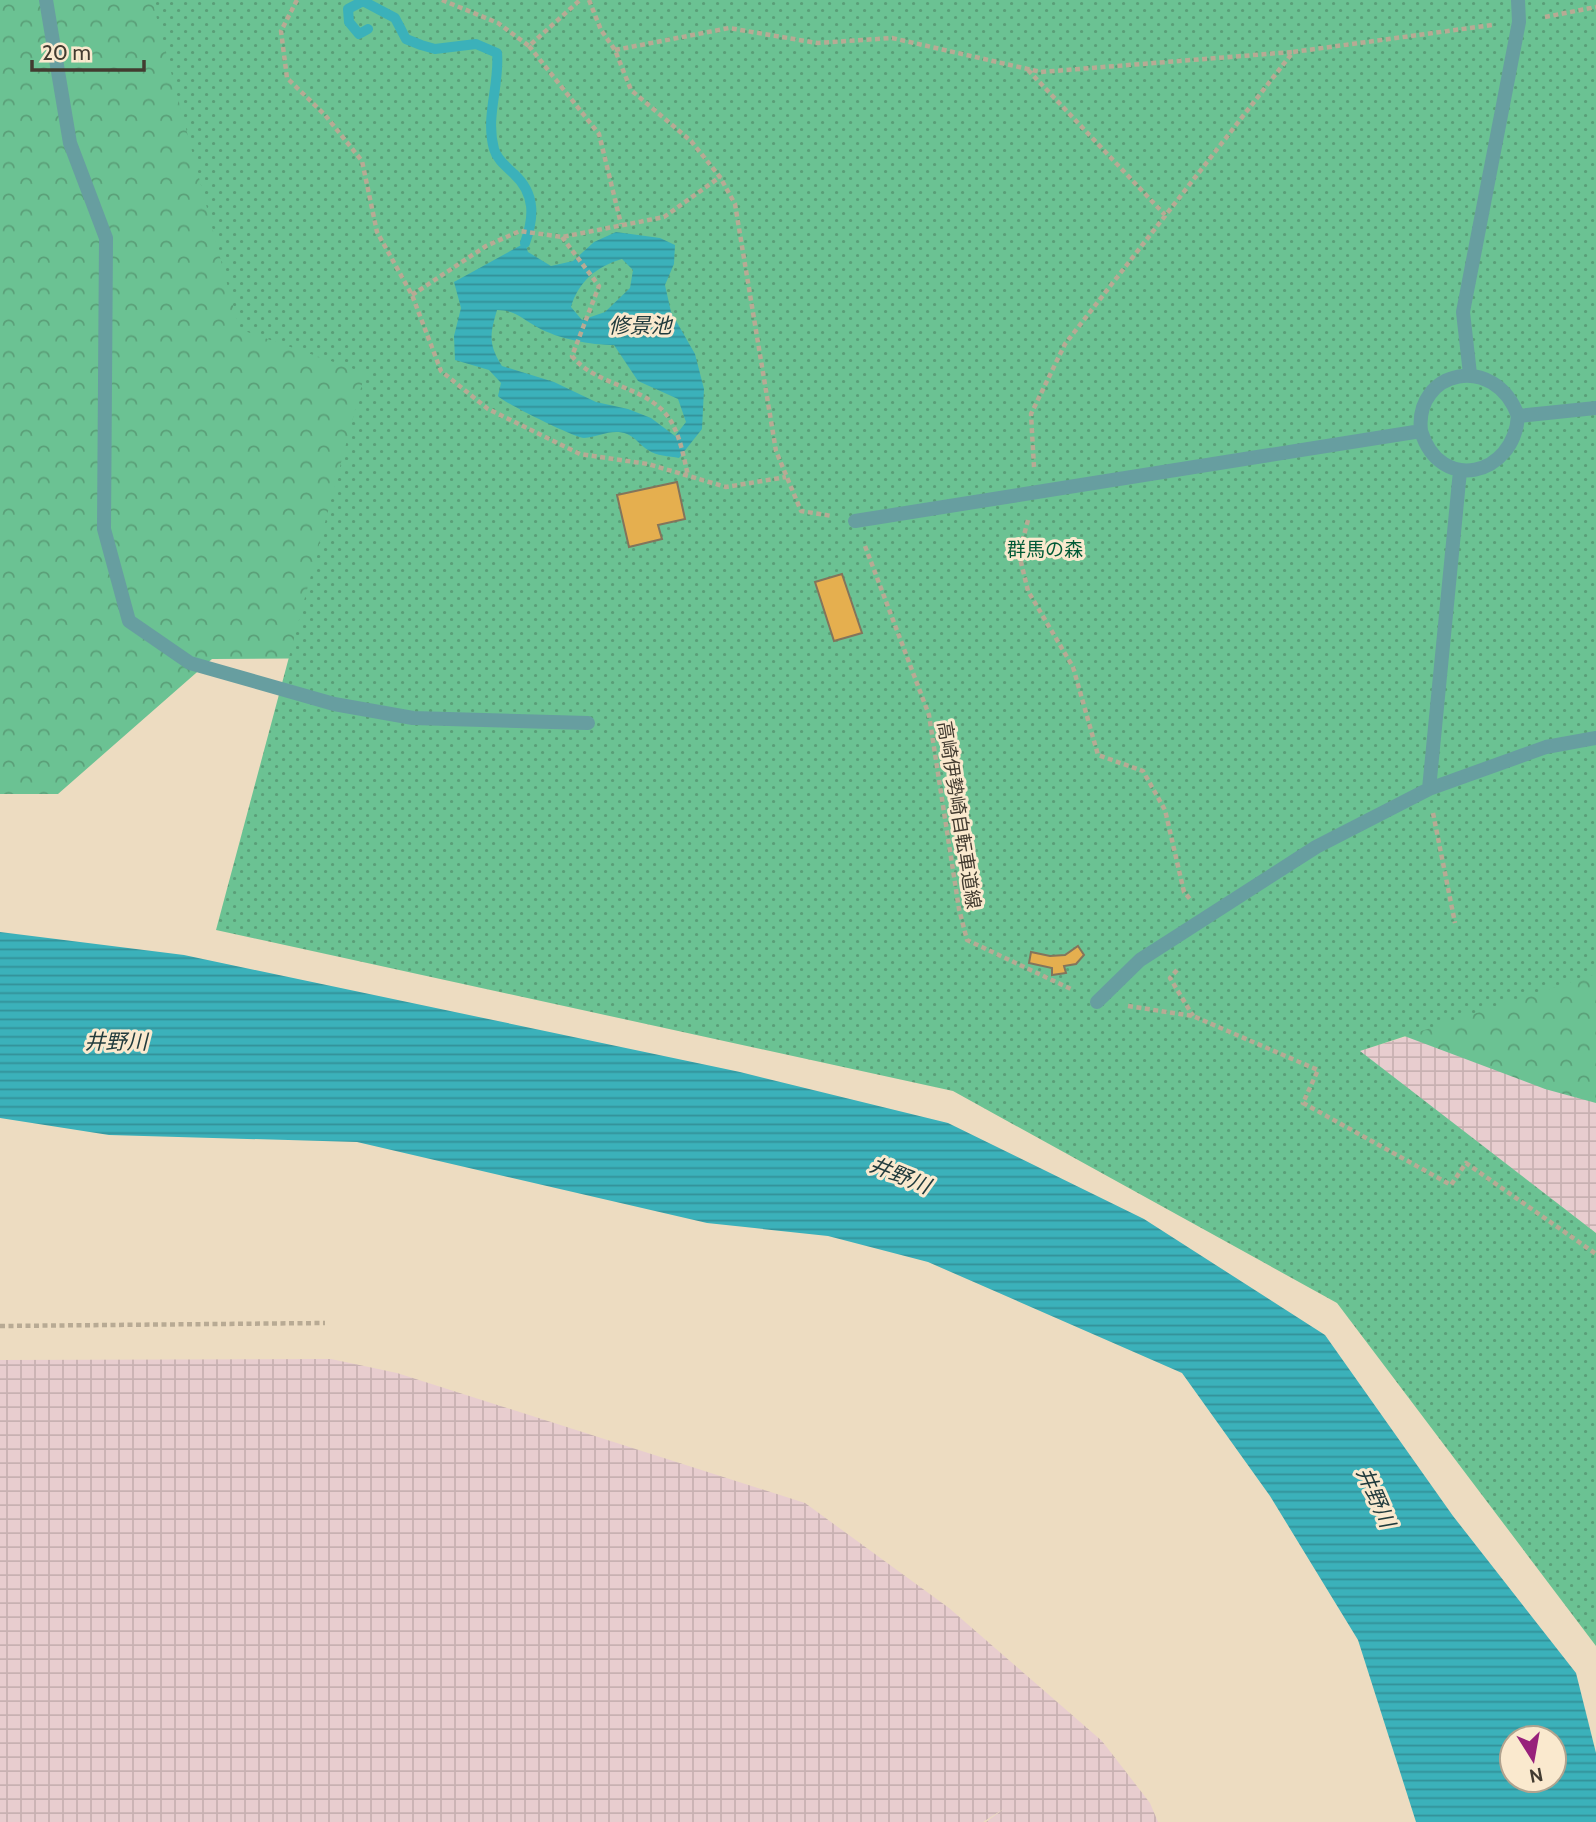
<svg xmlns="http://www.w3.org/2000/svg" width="1596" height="1822" viewBox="0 0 1596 1822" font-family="Cabin,'Noto Sans JP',sans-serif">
<defs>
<pattern id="industrial-grid" width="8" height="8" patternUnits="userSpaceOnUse" patternTransform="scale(1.75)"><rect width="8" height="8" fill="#e8cdcf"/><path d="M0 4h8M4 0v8" fill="none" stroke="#c8b1b2"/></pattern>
<pattern id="forest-crowns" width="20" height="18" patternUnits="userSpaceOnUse" patternTransform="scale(1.75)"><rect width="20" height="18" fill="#6bc293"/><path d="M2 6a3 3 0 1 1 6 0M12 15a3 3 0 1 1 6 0" fill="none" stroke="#5a9f78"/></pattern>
<pattern id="park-dots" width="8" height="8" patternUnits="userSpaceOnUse" patternTransform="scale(1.75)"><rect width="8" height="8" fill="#6bc293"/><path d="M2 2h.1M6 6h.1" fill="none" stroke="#5a9f78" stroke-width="1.8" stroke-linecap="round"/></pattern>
<pattern id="water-rules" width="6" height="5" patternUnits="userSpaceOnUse" patternTransform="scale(1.75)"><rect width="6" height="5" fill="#3bb1ba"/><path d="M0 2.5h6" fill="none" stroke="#339198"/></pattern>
</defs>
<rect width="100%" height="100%" fill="#eddcc1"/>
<path fill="url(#industrial-grid)" d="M 1596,979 L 1596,1233 L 1359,1051 Z
M 331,1359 L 397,1373 L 805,1503 L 949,1608 L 1102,1741 L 1150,1803 L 1158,1822 L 986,1822 L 1005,1808 L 983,1822 L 0,1822 L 0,1360 Z"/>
<path fill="url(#forest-crowns)" d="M 0,0 L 1596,0 L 1596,1103 L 1545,1089 L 1375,1025 L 506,657 L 212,659 L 58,794 L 0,794 Z"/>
<path fill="url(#park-dots)" d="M 152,0 L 1596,0 L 1596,974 L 1360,1051 L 1596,1233 L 1596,1646 L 1337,1303 L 953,1091 L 216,930 L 365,373 L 239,329 Z"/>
<path fill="url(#water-rules)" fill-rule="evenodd" d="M 616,232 L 660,238 L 675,245 L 674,264 L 665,285 L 671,312 L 695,354 L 704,389 L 702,429 L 679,458 C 669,456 656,456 648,450 C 641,446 635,437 627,434 C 612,428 599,437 584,438 C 575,438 504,403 498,396 L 501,383 L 489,370 L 455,360 L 454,336 L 461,308 L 454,282 L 525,243 L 528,252 L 551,266 L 573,261 L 594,242 ZM 622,259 L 633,270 L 630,288 L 605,312 L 582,320 L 571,307 C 578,282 597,266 622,259 ZM 497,310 C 515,310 522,319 537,327 C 558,339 591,345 614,345 L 638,381 L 678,399 L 686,422 L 675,436 L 651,418 L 628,409 L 596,402 L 554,382 L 502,366 C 488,344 490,334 497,310 Z
M 0,932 L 184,955 L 740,1072 L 948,1123 L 1144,1219 L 1325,1335 L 1453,1516 L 1576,1673 L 1596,1753 L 1596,1822 L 1416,1822 L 1358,1640 L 1270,1496 L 1182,1373 L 928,1262 L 828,1236 L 707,1223 L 357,1142 L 109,1135 L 0,1118 ZM 1554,1738 L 1554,1780 L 1512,1780 L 1512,1738 Z"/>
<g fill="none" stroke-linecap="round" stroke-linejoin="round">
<path stroke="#3bb1ba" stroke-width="10" d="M 368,29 L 359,34 L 349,22 L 348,9 L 363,1 L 395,18 L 406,39 L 421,45 L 435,49 L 476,44 L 497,53 C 500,85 485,116 494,149 C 497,160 507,167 514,174 C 536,194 534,218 525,243"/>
</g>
<path fill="#e5af4f" stroke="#83745b" stroke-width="2" d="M 677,482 L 685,519 L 658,525 L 662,539 L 629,547 L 617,495 Z
M 842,574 L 862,633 L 834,641 L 815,582 Z
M 1078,946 L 1084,955 L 1076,964 L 1064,966 L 1066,973 L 1052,975 L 1052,968 L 1029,963 L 1031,952 L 1050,956 L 1065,955 Z"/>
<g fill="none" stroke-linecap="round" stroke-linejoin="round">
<path stroke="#b8aa94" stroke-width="4.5" stroke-dasharray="5 3.5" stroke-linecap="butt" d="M 297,0 L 281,31 L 287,78 L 325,115 L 362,161 L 377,232 L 412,295 L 441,371 L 488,409 L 580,454 L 648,464 L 726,487 L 786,477
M 442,0 L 498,23 L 529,46 L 580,0
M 589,0 L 601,30 L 615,50 L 631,90 L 691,141 L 720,177 L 735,204 L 776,451 L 801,511 L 832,516
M 1545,17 L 1596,7
M 529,46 L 599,134 L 621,224
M 615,50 L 729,28 L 817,43 L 892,38 L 1041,72 L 1292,52
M 1028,70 L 1165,215
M 562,237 L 599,286 L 572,356 C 598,389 655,385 674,427 C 681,441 684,459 688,475
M 412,295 L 486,246 L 520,231 L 562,237 L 664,217 L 720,177
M 1034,467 L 1031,414 L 1065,344 L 1293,52 L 1492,25
M 1028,520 L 1019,554 L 1028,591 L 1073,667 L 1098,755 L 1143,771 L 1165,810 L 1184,892 L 1190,899
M 865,546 L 929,715 L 959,909 L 967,940 L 1073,990
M 1433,813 L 1455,923
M 1177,970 L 1170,978 L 1193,1016
M 1128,1006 L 1193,1016 L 1318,1070 L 1303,1103 L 1451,1185 L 1466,1163 L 1596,1254
M 0,1326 L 325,1323"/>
<path stroke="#679ea0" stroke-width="14" d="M 46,0 L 70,143 L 106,238 L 104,529 L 129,621 L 190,663 L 334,704 L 413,718 L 588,723
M 1470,374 L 1463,312 L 1519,22 L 1518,0
M 1421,431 C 1440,494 1514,476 1518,416
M 855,521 L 1421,431 C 1414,370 1495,352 1518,416 L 1596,408
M 1429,789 L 1460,471
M 1097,1002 L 1140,960 L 1316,847 L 1429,789 L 1546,747 L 1596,738"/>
</g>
<g text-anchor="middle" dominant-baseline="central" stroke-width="6" stroke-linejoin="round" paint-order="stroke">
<g font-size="19" fill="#005936" stroke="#fae9ce">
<text x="1045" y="549">群馬の森</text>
</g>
<g font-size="19" fill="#423b30" stroke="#fae9ce">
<text transform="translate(959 815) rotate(81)">高崎伊勢崎自転車道線</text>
</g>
<g font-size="21" font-style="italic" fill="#213b3d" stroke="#fae9ce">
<text x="640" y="325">修景池</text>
<text x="116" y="1041">井野川</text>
<text transform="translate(900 1175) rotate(22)">井野川</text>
<text transform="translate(1376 1497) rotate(66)">井野川</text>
</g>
</g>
<g transform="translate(1533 1759) rotate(169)"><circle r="33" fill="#fae9ce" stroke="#b0a38f" stroke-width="2"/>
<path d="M0-5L12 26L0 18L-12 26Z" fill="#98207b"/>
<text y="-10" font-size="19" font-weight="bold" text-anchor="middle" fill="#423b30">N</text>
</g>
<path d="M32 60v10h112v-10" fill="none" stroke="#423b30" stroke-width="3.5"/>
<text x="42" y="60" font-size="21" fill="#423b30" stroke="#fae9ce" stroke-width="5" paint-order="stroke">20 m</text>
</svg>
